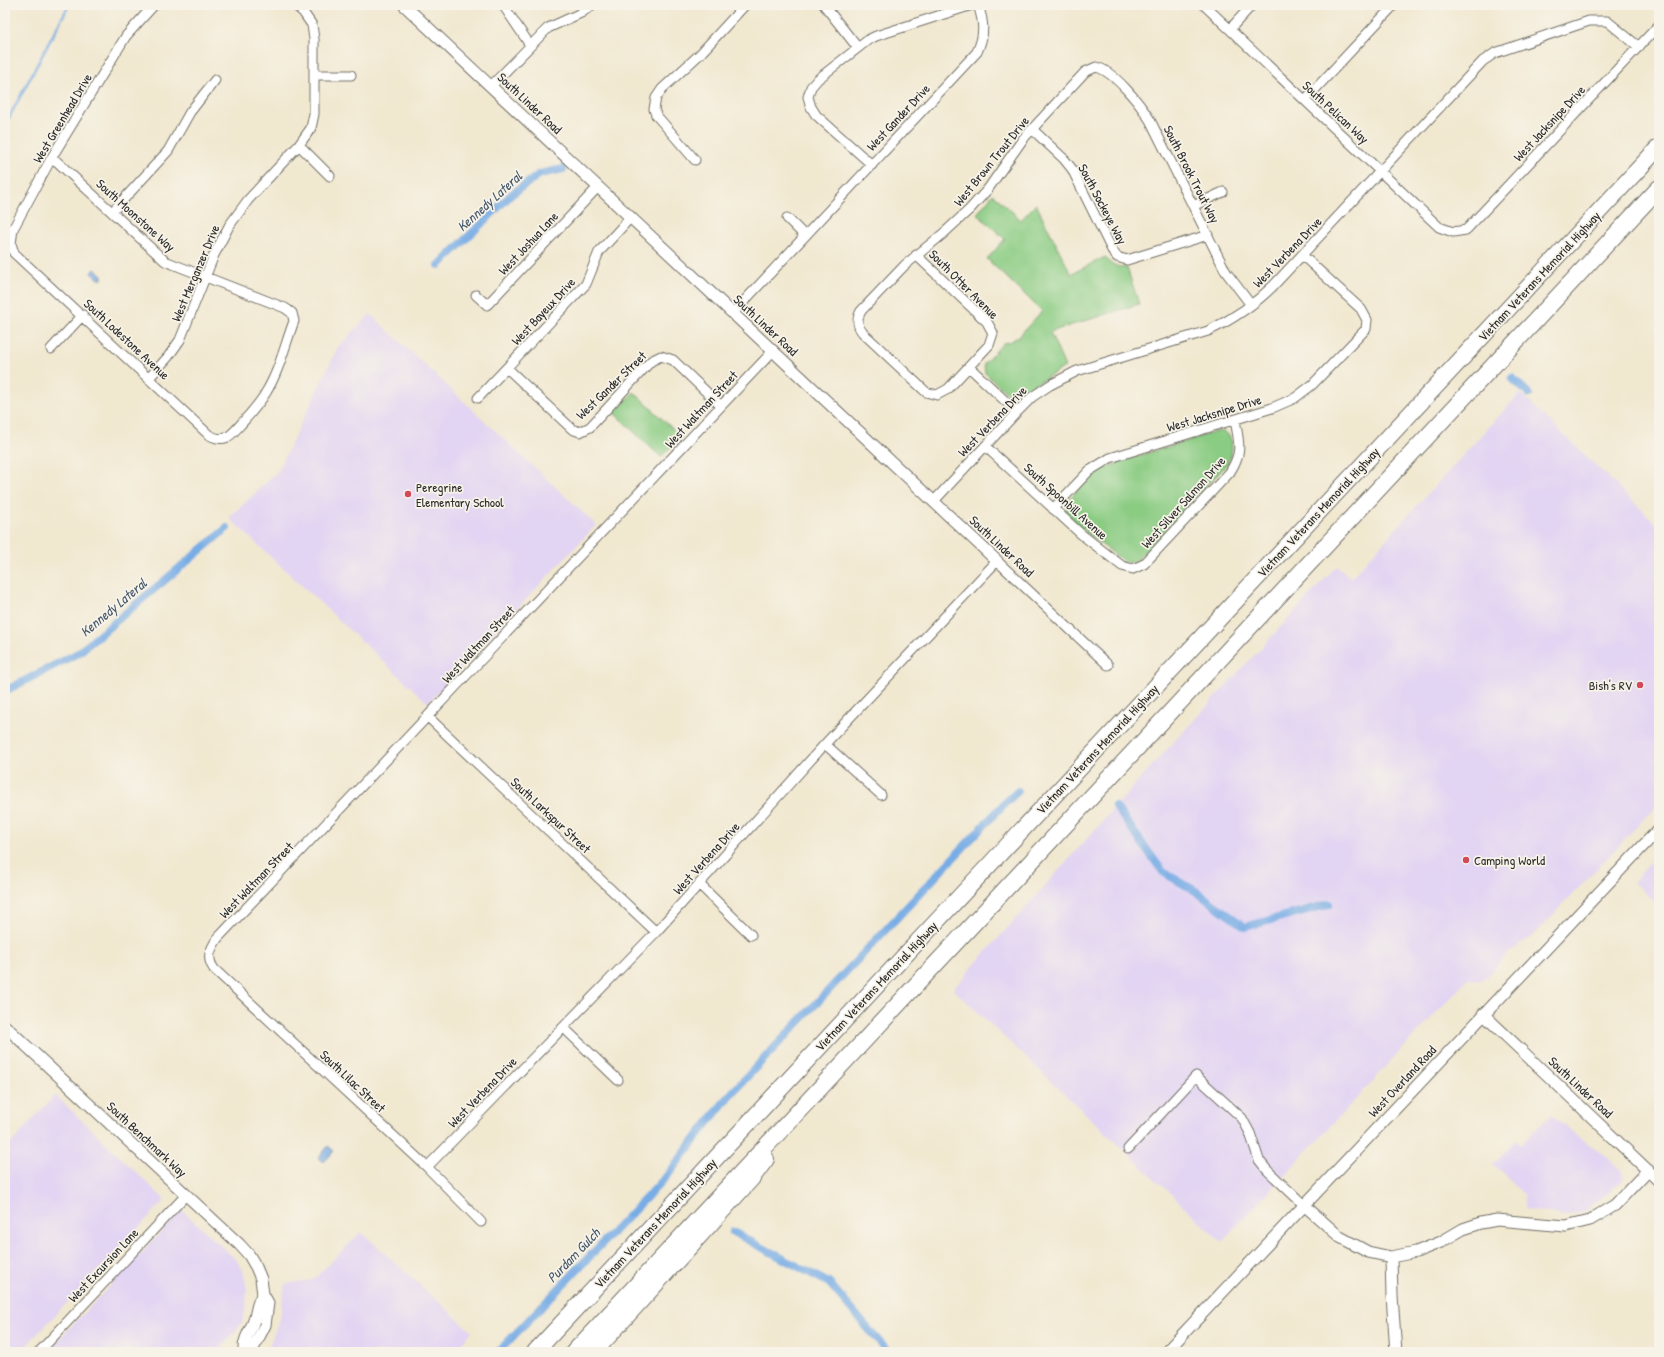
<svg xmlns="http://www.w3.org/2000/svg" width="1664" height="1357" viewBox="0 0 1664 1357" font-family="'Patrick Hand',sans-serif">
<rect width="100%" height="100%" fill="#f7f3e8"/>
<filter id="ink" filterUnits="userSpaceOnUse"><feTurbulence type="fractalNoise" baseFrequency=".025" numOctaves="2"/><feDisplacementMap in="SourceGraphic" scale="8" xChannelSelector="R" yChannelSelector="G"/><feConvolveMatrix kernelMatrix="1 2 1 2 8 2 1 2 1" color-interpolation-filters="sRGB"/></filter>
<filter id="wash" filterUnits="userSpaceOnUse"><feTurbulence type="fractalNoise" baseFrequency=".012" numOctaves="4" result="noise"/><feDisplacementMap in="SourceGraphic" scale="16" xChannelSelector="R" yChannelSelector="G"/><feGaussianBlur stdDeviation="0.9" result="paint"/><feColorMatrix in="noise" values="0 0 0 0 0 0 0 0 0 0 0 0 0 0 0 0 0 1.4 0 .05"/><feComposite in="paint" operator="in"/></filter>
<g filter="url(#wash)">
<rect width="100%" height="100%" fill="#f1e8d0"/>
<path fill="#e2d4f3" d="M 370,314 L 596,525 L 428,703 L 229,518 L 278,471 L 338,347 Z
M 1520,393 L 1659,526 L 1659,803 L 1534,935 L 1508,953 L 1483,980 L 1468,979 L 1222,1242 L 953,989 L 1159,758 L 1337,566 L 1351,578 Z
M 1659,853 L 1659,906 L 1633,882 Z
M 55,1095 L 165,1200 L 20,1352 L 5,1352 L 5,1150 Z
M 1551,1114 L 1581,1139 L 1598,1150 L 1621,1170 L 1623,1175 L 1622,1180 L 1609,1193 L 1592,1205 L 1590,1209 L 1584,1212 L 1562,1217 L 1557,1214 L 1523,1209 L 1523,1194 L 1493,1164 L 1516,1140 L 1521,1145 Z
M 182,1210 L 237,1261 L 243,1270 L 247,1290 L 246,1307 L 242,1323 L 218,1352 L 47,1352 Z
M 361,1232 L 472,1332 L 453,1352 L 265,1352 L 269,1347 L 280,1317 L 285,1284 L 313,1280 Z"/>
<path fill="#8bcc83" stroke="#5b7c57" d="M 993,194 L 1021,220 L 1036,204 L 1071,274 L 1105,257 C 1112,265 1117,267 1127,268 L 1139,304 L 1050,332 L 1065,367 L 1031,387 L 1019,397 L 1010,396 L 985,373 L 984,364 L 1003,343 L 1011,341 L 1018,337 L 1042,311 L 987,259 L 1005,239 L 977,214 Z
M 634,392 L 681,437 L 661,457 L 614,413 Z
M 1219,431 C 1236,432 1233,452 1228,463 L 1134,563 L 1125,562 L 1093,538 L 1066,514 L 1065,505 L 1066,502 L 1085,482 L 1104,468 L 1132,458 Z"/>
<path fill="#77ace5" stroke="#516c88" d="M 95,269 L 102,275 L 102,279 L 101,280 L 92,274 L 91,272 Z
M 328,1146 L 334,1151 L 324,1162 L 319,1158 Z"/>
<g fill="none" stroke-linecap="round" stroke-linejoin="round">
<path stroke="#77ace5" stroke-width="2.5" d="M 5,125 L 69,5"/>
<path stroke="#77ace5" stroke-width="8" d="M 439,265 L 512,194 L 540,174 L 563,169
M 1512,378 L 1529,394
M 5,691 L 78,653 L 227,528
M 1115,806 L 1163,872 L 1194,890 L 1245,927 L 1329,904
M 733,1232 L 829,1283 L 888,1352
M 498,1352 L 666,1177 L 728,1097 L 1006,802 L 1018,791"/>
</g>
</g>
<g filter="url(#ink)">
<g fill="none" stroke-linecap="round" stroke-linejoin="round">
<g stroke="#706d65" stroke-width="11">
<path id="minor" d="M 503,5 L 530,45
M 824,5 L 858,48
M 1204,5 L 1439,227 L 1453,232 L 1466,230 L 1659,25
M 1230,29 L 1252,5
M 314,75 L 351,75
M 491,86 L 548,28 L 581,13 L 592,5
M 1305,100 L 1394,5
M 1032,129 L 1064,159 L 1072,169 L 1112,250 L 1117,257 L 1127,260 L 1208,235
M 299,145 L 330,176
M 52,157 L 165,261 L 285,308 L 292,313 L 294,321 C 285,345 279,372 265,394 C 259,404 250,414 242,423 C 231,435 226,444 209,435 L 14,253 L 11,244 L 13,229 L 52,157 L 126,36 L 154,5
M 695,160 L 656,115 L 654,109 L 656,98 L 662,89 L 700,54 L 745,5
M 872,165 L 816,115 L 811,107 L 808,97 L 811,87 L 818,79 L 868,40 L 876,36 L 972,5
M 1193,206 L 1223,192
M 112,212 L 168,151 L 190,112 L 215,80
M 787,218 L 805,236
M 916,255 L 987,322 L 993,333 L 989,345 L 948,389 L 937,395 L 926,392 L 863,333 C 857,326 856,320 861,311 L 905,265 L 944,233 L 970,209 L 988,189 L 1023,139 L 1085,72 L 1096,67 C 1114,71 1140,104 1150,120 L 1226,272 L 1251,305
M 476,295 L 487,305 L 598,187
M 733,313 L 977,52 C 985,35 984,22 978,5
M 51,349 L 83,315
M 969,367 L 1017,412
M 507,368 L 572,429 L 580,432 L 590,427 L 651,361 L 661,356 L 673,360 L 721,406
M 149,378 L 168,357 L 180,340 L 214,255 L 229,226 L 248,200 L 299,145 L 311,128 L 314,114 L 314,39 L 312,25 L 303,12 L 295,5
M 478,398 L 586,284 L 599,252 L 631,217
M 985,446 L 1081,534 L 1122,566 L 1133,569 L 1144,564 L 1230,472 C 1243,451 1239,443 1235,420
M 934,501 L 1017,412 L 1032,397 L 1050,385 L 1077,371 L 1208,331 C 1233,319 1254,305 1273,286 L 1483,61 L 1495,53 L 1589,21 L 1607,21 L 1639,47
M 1053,509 L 1089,471 L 1110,458 L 1272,408 L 1295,398 L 1312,385 L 1366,329 L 1367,320 L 1361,309 L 1302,255
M 428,717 L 656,932
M 825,744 L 881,795
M 700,885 L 751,935
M 564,1028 L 618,1080
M 1128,1149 L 1196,1076 L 1242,1118 L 1250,1133 L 1259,1160 L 1267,1170 L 1304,1205
M 427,1167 L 656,932 L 825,744 L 997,561 L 1108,665
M 481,1222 L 427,1167 L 214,969 C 206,958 210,950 217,939 L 773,351
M 39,1352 L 186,1195"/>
</g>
<g stroke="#706d65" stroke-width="13">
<path id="tertiary" d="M 404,5 L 997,561
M 1483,1014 L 1659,1181
M 5,1026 L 240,1245 L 249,1255 L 256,1267 L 261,1279 L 263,1294 L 268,1303 L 265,1325 L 255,1345 L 244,1349 C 244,1337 249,1334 253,1323 C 258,1312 255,1305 263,1294
M 1304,1205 L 1340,1237 L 1368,1252 L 1391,1257 L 1416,1252 L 1441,1242 L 1463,1229 L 1481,1223 L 1497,1220 L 1566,1226 L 1590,1220 L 1615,1205 L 1648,1170
M 1391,1257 L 1392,1296 L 1396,1352
M 1166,1352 L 1659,829"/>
</g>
<g stroke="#706d65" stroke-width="18">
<path id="motorway" d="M 535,1352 L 1659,147
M 574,1352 L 1659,188
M 594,1352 L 752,1178 L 766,1159"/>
</g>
<use href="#minor" stroke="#fff" stroke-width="9"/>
<use href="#tertiary" stroke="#fff" stroke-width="11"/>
<use href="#motorway" stroke="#fff" stroke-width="16"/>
</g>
</g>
<g fill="#d1495b" stroke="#f7f3e8" stroke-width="1.5">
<circle cx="408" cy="494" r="4"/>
<circle cx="1640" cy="685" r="4"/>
<circle cx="1466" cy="860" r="4"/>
</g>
<g text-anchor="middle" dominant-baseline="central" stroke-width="3.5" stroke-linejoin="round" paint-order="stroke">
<g font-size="13" fill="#2b2b2b" stroke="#f7f3e8">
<text transform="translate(530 103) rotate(43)">South Linder Road</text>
<text transform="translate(1336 112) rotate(43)">South Pelican Way</text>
<text transform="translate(898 117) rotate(-47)">West Gander Drive</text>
<text transform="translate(62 118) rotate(-59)">West Greenhead Drive</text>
<text transform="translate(1549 123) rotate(-47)">West Jacksnipe Drive</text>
<text transform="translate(991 161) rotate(-51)">West Brown Trout Drive</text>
<text transform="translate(1192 174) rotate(63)">South Brook Trout Way</text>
<text transform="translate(1103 204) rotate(62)">South Sockeye Way</text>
<text transform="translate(136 215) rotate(42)">South Moonstone Way</text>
<text transform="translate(528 243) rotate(-47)">West Joshua Lane</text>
<text transform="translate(1287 252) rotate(-46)">West Verbena Drive</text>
<text transform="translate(195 273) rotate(-67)">West Merganzer Drive</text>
<text transform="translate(1539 276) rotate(-47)">Vietnam Veterans Memorial Highway</text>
<text transform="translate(964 284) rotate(45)">South Otter Avenue</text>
<text transform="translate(543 311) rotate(-47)">West Bayeux Drive</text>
<text transform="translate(766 325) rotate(43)">South Linder Road</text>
<text transform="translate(127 339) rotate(43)">South Lodestone Avenue</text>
<text transform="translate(611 385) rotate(-44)">West Gander Street</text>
<text transform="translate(701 409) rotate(-47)">West Waltman Street</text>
<text transform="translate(1214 413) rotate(-17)">West Jacksnipe Drive</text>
<text transform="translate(992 421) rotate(-46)">West Verbena Drive</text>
<text transform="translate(1066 501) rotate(42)">South Spoonbill Avenue</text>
<text transform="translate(1183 502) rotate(-48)">West Silver Salmon Drive</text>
<text transform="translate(1318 512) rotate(-47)">Vietnam Veterans Memorial Highway</text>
<text transform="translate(1002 546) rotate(43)">South Linder Road</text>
<text transform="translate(478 644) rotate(-47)">West Waltman Street</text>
<text transform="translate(1097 749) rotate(-47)">Vietnam Veterans Memorial Highway</text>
<text transform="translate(551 815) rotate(43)">South Larkspur Street</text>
<text transform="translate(706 858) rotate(-48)">West Verbena Drive</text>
<text transform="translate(256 880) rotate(-46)">West Waltman Street</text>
<text transform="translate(876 986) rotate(-47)">Vietnam Veterans Memorial Highway</text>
<text transform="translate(353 1081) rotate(43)">South Lilac Street</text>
<text transform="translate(1402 1081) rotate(-47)">West Overland Road</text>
<text transform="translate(1581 1087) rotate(43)">South Linder Road</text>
<text transform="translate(482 1092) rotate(-46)">West Verbena Drive</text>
<text transform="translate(147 1139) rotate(43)">South Benchmark Way</text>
<text transform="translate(655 1223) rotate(-47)">Vietnam Veterans Memorial Highway</text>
<text transform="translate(103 1265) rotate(-47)">West Excursion Lane</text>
</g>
<g font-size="13" fill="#2b2b2b" stroke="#f7f3e8" text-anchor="start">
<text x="416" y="487">Peregrine<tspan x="416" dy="15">Elementary School</tspan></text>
<text x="1632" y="685" text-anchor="end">Bish's RV</text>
<text x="1474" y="860">Camping World</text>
</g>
<g font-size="14" font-style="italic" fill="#46586c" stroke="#f7f3e8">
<text transform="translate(489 201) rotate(-42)">Kennedy Lateral</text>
<text transform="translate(113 607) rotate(-40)">Kennedy Lateral</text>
<text transform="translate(573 1255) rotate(-46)">Purdam Gulch</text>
</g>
</g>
<rect width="1664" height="1357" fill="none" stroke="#f7f3e8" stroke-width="20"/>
</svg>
